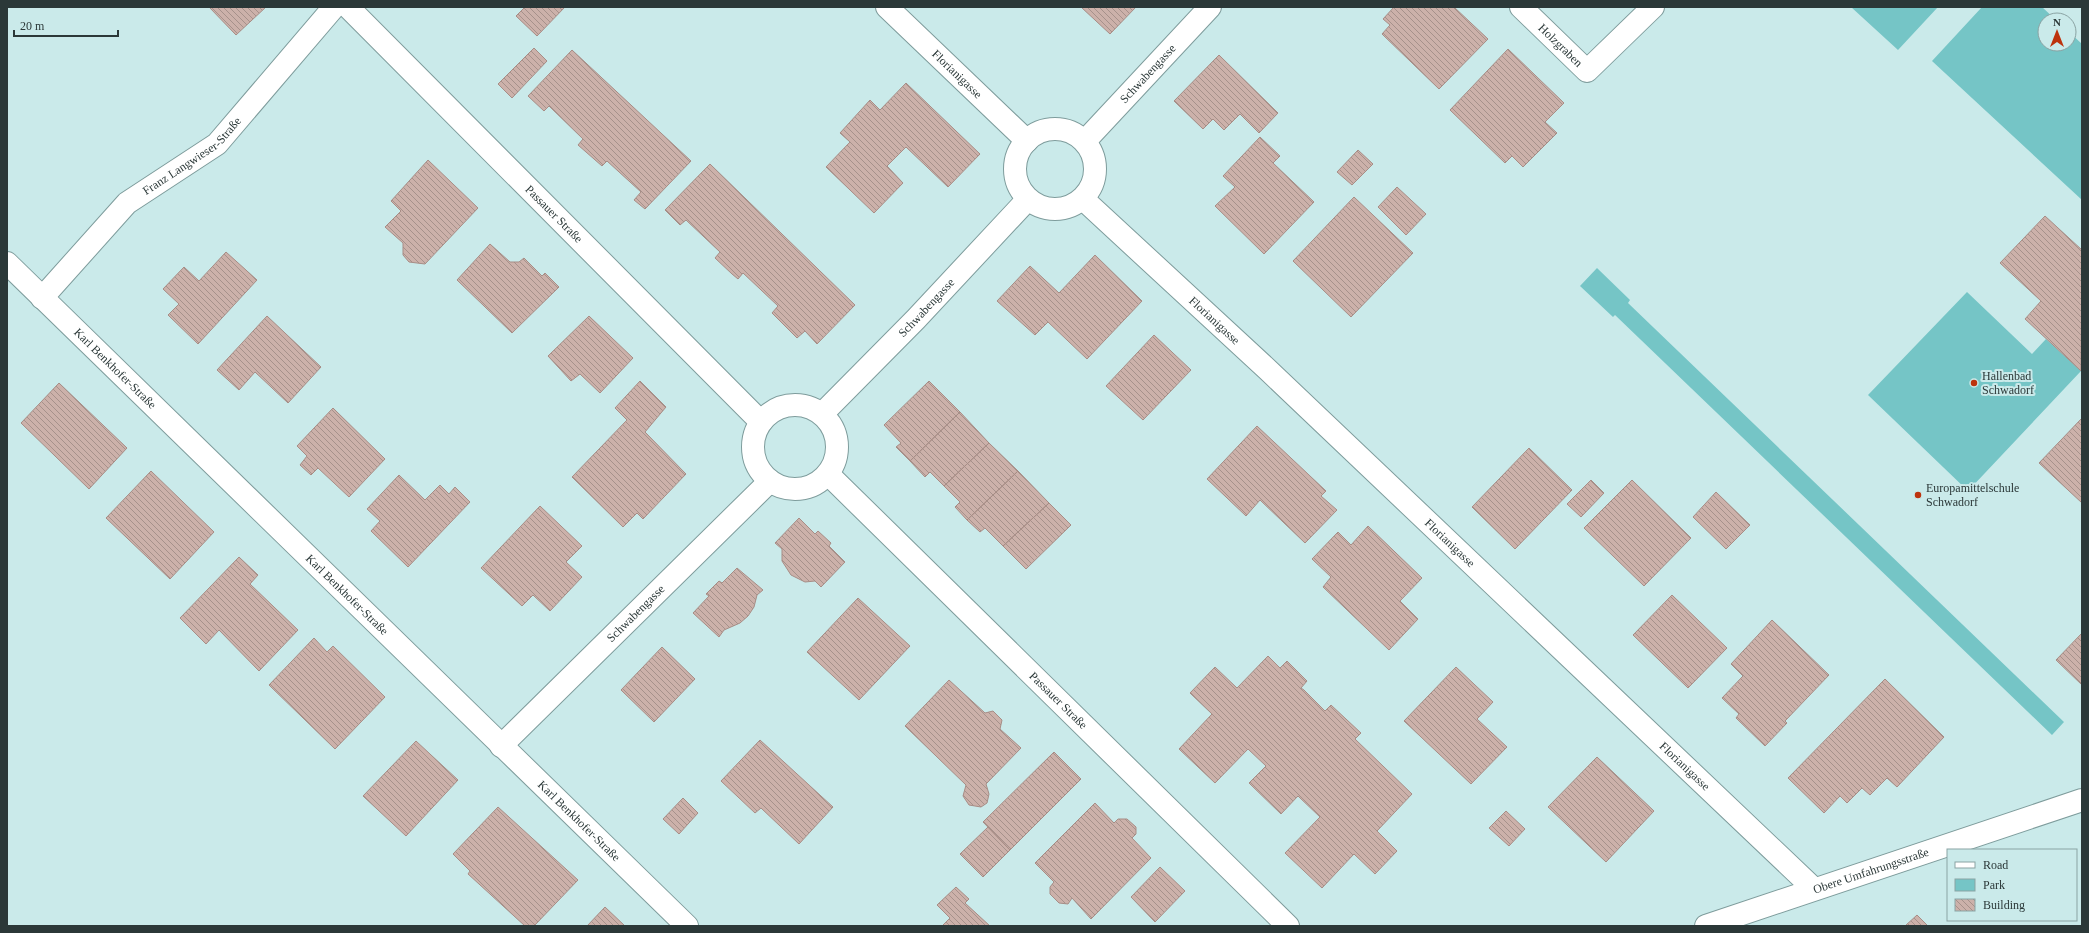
<svg xmlns="http://www.w3.org/2000/svg" width="2089" height="933" viewBox="0 0 2089 933" font-family="Georgia,serif">
<defs>
<pattern id="building-back-hatch" width="6" height="6" patternUnits="userSpaceOnUse"><rect width="6" height="6" fill="#ccb1aa"/><path d="M-1 5l2 2M0 0l6 6M5-1l2 2" fill="none" stroke="#a6918b"/></pattern>
</defs>
<rect width="100%" height="100%" fill="#caeaea"/>
<path fill="#75c5c6" d="M 1851,7 L 1938,7 L 1898,50 Z
M 1982,7 L 2042,7 L 2056,20 L 2045,20 L 2045,44 L 2069,44 L 2069,32 L 2082,44 L 2082,200 L 1932,61 Z
M 1597,268 L 1630,300 L 1628,303 L 2064,722 L 2052,735 L 1615,315 L 1613,317 L 1580,286 Z
M 1967,292 L 2032,354 L 2046,339 L 2081,371 L 1968,491 L 1868,395 Z"/>
<path fill="url(#building-back-hatch)" stroke="#a78d86" d="M 209,7 L 266,7 L 236,35 Z
M 525,7 L 565,7 L 537,36 L 516,16 Z
M 1081,7 L 1136,7 L 1110,34 Z
M 1394,7 L 1454,7 L 1488,39 L 1439,89 L 1382,34 L 1390,25 L 1383,19 Z
M 534,48 L 547,61 L 512,98 L 498,84 Z
M 1508,49 L 1564,103 L 1545,122 L 1557,133 L 1523,167 L 1512,156 L 1505,163 L 1450,110 Z
M 572,50 L 691,161 L 645,209 L 634,200 L 641,192 L 607,161 L 602,166 L 578,145 L 583,139 L 549,106 L 544,111 L 528,96 Z
M 1219,55 L 1278,113 L 1259,133 L 1240,114 L 1224,130 L 1213,119 L 1203,129 L 1174,101 Z
M 906,83 L 980,154 L 948,187 L 906,147 L 887,166 L 903,183 L 874,213 L 826,167 L 850,142 L 840,133 L 870,100 L 880,110 Z
M 1260,137 L 1280,156 L 1273,163 L 1314,202 L 1264,254 L 1215,206 L 1235,187 L 1223,176 Z
M 1358,150 L 1373,164 L 1352,185 L 1337,172 Z
M 428,160 L 478,208 L 425,264 L 409,262 L 403,255 L 403,243 L 385,227 L 401,211 L 391,201 Z
M 710,164 L 855,305 L 817,344 L 805,331 L 797,338 L 772,313 L 778,306 L 743,273 L 738,279 L 732,274 L 715,258 L 720,252 L 686,220 L 680,225 L 665,210 Z
M 1397,187 L 1426,214 L 1406,235 L 1378,207 Z
M 1354,197 L 1413,253 L 1351,317 L 1293,261 Z
M 2045,216 L 2082,250 L 2081,371 L 2025,319 L 2041,301 L 2000,263 Z
M 490,244 L 510,262 L 519,262 L 524,258 L 542,276 L 545,273 L 559,287 L 512,333 L 457,280 Z
M 226,252 L 257,280 L 198,344 L 168,315 L 179,304 L 163,289 L 184,267 L 199,281 Z
M 1095,255 L 1142,301 L 1087,359 L 1048,322 L 1035,335 L 997,301 L 1030,266 L 1059,293 Z
M 267,316 L 321,367 L 288,403 L 255,372 L 239,390 L 217,370 Z
M 589,316 L 633,358 L 600,393 L 580,374 L 571,381 L 548,356 Z
M 1154,335 L 1191,370 L 1143,420 L 1106,386 Z
M 640,381 L 666,407 L 645,432 L 686,474 L 643,519 L 637,513 L 623,527 L 572,477 L 627,420 L 615,408 Z
M 929,381 L 960,412 L 910,461 L 896,447 L 901,443 L 884,425 Z
M 59,383 L 127,448 L 89,489 L 21,423 Z
M 333,408 L 385,459 L 349,497 L 318,468 L 311,475 L 300,465 L 307,456 L 297,446 Z
M 960,412 L 989,443 L 944,486 L 930,472 L 925,477 L 910,461 Z
M 2082,418 L 2082,503 L 2039,463 Z
M 1257,426 L 1326,491 L 1321,496 L 1337,510 L 1305,543 L 1260,500 L 1246,516 L 1207,479 Z
M 989,443 L 1018,471 L 967,520 L 955,507 L 960,502 L 944,486 Z
M 1529,448 L 1572,490 L 1515,549 L 1472,507 Z
M 151,471 L 214,532 L 170,579 L 106,518 Z
M 1018,471 L 1049,503 L 1003,546 L 985,528 L 980,532 L 967,520 Z
M 399,475 L 425,500 L 440,485 L 449,494 L 455,487 L 470,502 L 408,567 L 371,531 L 380,521 L 367,509 Z
M 1591,480 L 1604,493 L 1581,517 L 1567,504 Z
M 1632,480 L 1691,538 L 1644,586 L 1584,528 Z
M 1716,492 L 1750,525 L 1726,549 L 1693,517 Z
M 1049,503 L 1071,525 L 1026,569 L 1003,546 Z
M 540,506 L 582,546 L 566,562 L 582,577 L 550,611 L 533,595 L 522,606 L 481,568 Z
M 799,518 L 815,534 L 818,531 L 831,543 L 829,546 L 845,562 L 821,587 L 815,581 L 805,582 L 791,575 L 782,561 L 782,549 L 775,543 Z
M 1368,526 L 1422,578 L 1400,601 L 1418,619 L 1389,650 L 1323,587 L 1331,577 L 1312,559 L 1338,532 L 1351,545 Z
M 239,557 L 258,575 L 250,584 L 298,630 L 259,671 L 219,630 L 206,644 L 180,618 Z
M 737,568 L 763,590 L 757,595 L 754,607 L 748,616 L 740,623 L 724,630 L 719,637 L 693,613 L 709,596 L 706,594 L 719,581 L 722,583 Z
M 1672,595 L 1727,648 L 1688,688 L 1633,635 Z
M 858,598 L 910,646 L 859,700 L 807,652 Z
M 1772,620 L 1829,675 L 1785,721 L 1787,723 L 1765,746 L 1736,718 L 1739,714 L 1722,698 L 1743,676 L 1731,664 Z
M 2082,633 L 2082,685 L 2056,660 Z
M 314,638 L 327,652 L 333,646 L 385,697 L 335,749 L 269,685 Z
M 662,647 L 695,679 L 654,722 L 621,690 Z
M 1268,656 L 1280,668 L 1287,661 L 1307,681 L 1301,688 L 1304,690 L 1325,711 L 1331,705 L 1361,733 L 1355,739 L 1412,794 L 1377,831 L 1397,851 L 1375,874 L 1354,854 L 1322,888 L 1285,853 L 1320,817 L 1298,796 L 1281,814 L 1249,783 L 1266,766 L 1248,749 L 1215,783 L 1179,749 L 1212,714 L 1190,693 L 1215,667 L 1237,688 Z
M 1456,667 L 1493,702 L 1477,719 L 1507,747 L 1471,784 L 1404,721 Z
M 1885,679 L 1944,737 L 1897,787 L 1887,778 L 1870,795 L 1862,788 L 1847,803 L 1840,796 L 1824,813 L 1788,778 Z
M 949,680 L 985,713 L 993,711 L 1002,720 L 1000,729 L 1021,748 L 986,784 L 989,794 L 987,803 L 981,807 L 969,805 L 963,796 L 966,785 L 905,726 Z
M 760,740 L 833,807 L 799,844 L 761,808 L 755,813 L 721,781 Z
M 416,741 L 458,780 L 406,836 L 363,796 Z
M 1054,752 L 1081,779 L 1010,850 L 983,822 Z
M 1597,757 L 1654,811 L 1606,862 L 1548,807 Z
M 683,798 L 698,813 L 679,834 L 663,819 Z
M 1095,803 L 1114,823 L 1118,819 L 1127,819 L 1136,827 L 1136,834 L 1132,838 L 1151,858 L 1091,919 L 1072,898 L 1068,904 L 1059,903 L 1050,894 L 1050,887 L 1054,882 L 1035,863 Z
M 498,807 L 578,880 L 534,926 L 525,926 L 468,874 L 470,871 L 453,854 Z
M 1506,811 L 1525,829 L 1509,846 L 1489,828 Z
M 988,827 L 1010,850 L 983,877 L 960,854 Z
M 1160,867 L 1185,891 L 1155,922 L 1131,897 Z
M 956,887 L 969,899 L 965,903 L 990,926 L 942,926 L 950,918 L 937,905 Z
M 605,907 L 625,926 L 587,926 Z
M 1917,915 L 1928,926 L 1905,926 Z"/>
<g fill="none" stroke-linecap="round" stroke-linejoin="round">
<g stroke="#7e9c9c" stroke-width="24">
<g id="street">
<path id="s1" d="M 348,7 L 761,422"/>
<path id="s2" d="M 887,7 L 1027,141"/>
<path id="s3" d="M 1521,7 L 1587,71 L 1653,7"/>
<circle cx="1055" cy="169" r="40"/>
<path id="s4" d="M 1085,141 L 1210,7"/>
<path id="s5" d="M 1083,199 L 1268,370 L 1814,889"/>
<path id="s6" d="M 7,263 L 687,926"/>
<path id="s7" d="M 42,298 L 127,203 L 217,144 L 334,7"/>
<circle cx="795" cy="447" r="42"/>
<path id="s8" d="M 822,414 L 916,319 L 1028,199"/>
<path id="s9" d="M 828,474 L 1288,926"/>
<path id="s10" d="M 501,746 L 770,481"/>
<path id="s11" d="M 1706,926 L 2082,800"/>
</g>
</g>
<use href="#street" stroke="#fff" stroke-width="22"/>
</g>
<g fill="#bd330d" stroke="#caeaea" stroke-width="1.5">
<circle cx="1974" cy="383" r="4"/>
<circle cx="1918" cy="495" r="4"/>
</g>
<g text-anchor="middle" dominant-baseline="central" stroke-width="4" stroke-linejoin="round" paint-order="stroke">
<g font-size="12" fill="#2b3838" stroke="#caeaea">
<text stroke="none"><textPath href="#s3" startOffset="55">Holzgraben</textPath></text>
<text stroke="none"><textPath href="#s2" startOffset="97">Florianigasse</textPath></text>
<text stroke="none"><textPath href="#s4" startOffset="92">Schwabengasse</textPath></text>
<text stroke="none"><textPath href="#s7" startOffset="208">Franz Langwieser-Straße</textPath></text>
<text stroke="none"><textPath href="#s1" startOffset="292">Passauer Straße</textPath></text>
<text stroke="none"><textPath href="#s8" startOffset="149">Schwabengasse</textPath></text>
<text stroke="none"><textPath href="#s5" startOffset="179">Florianigasse</textPath></text>
<text stroke="none"><textPath href="#s6" startOffset="151">Karl Benkhofer-Straße</textPath></text>
<text stroke="none"><textPath href="#s5" startOffset="503">Florianigasse</textPath></text>
<text stroke="none"><textPath href="#s6" startOffset="475">Karl Benkhofer-Straße</textPath></text>
<text stroke="none"><textPath href="#s10" startOffset="189">Schwabengasse</textPath></text>
<text stroke="none"><textPath href="#s9" startOffset="323">Passauer Straße</textPath></text>
<text stroke="none"><textPath href="#s5" startOffset="827">Florianigasse</textPath></text>
<text stroke="none"><textPath href="#s6" startOffset="799">Karl Benkhofer-Straße</textPath></text>
<text stroke="none"><textPath href="#s11" startOffset="174">Obere Umfahrungsstraße</textPath></text>
</g>
<g font-size="12" fill="#2b3838" stroke="#caeaea" text-anchor="start">
<text x="1982" y="376">Hallenbad<tspan x="1982" dy="14">Schwadorf</tspan></text>
<text x="1926" y="488">Europamittelschule<tspan x="1926" dy="14">Schwadorf</tspan></text>
</g>
</g>
<rect width="2089" height="933" fill="none" stroke="#2b3838" stroke-width="16"/>
<rect x="1947" y="849" width="130" height="72" fill="#caeaea" stroke="#8aa3a3"/>
<rect x="1955" y="862" width="20" height="6" fill="#ffffff" stroke="#8aa3a3"/>
<text x="1983" y="869" font-size="12" fill="#2b3838">Road</text>
<rect x="1955" y="879" width="20" height="12" fill="#75c5c6" stroke="#8aa3a3"/>
<text x="1983" y="889" font-size="12" fill="#2b3838">Park</text>
<rect x="1955" y="899" width="20" height="12" fill="url(#building-back-hatch)" stroke="#8aa3a3"/>
<text x="1983" y="909" font-size="12" fill="#2b3838">Building</text>
<g transform="translate(2057 32)"><circle r="19" fill="#caeaea" stroke="#8aa3a3"/>
<path d="M0-3L7 15L0 10L-7 15Z" fill="#bd330d"/>
<text y="-6" font-size="11" font-weight="bold" text-anchor="middle" fill="#2b3838">N</text>
</g>
<path d="M14 30v6h104v-6" fill="none" stroke="#2b3838" stroke-width="2"/>
<text x="20" y="30" font-size="12" fill="#2b3838" stroke="#caeaea" stroke-width="3" paint-order="stroke">20 m</text>
</svg>
